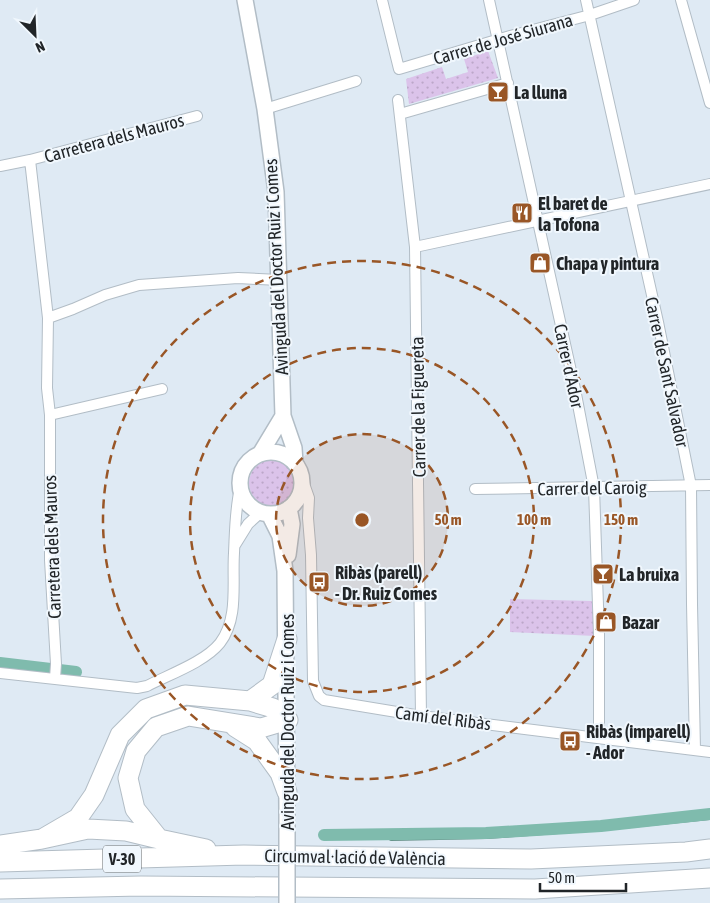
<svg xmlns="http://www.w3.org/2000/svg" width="710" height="903" viewBox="0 0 710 903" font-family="'Asap Condensed',sans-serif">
<defs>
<pattern id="green-dots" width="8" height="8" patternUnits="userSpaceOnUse" patternTransform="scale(1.25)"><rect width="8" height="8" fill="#dbc3ea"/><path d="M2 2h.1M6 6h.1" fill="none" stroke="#bca7c9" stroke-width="1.8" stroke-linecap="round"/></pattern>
</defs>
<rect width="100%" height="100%" fill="#dfeaf4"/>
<path fill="url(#green-dots)" d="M 488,51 L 498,78 L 409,104 L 406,79 L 442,67 L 446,79 L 468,72 L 464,59 Z
M249 483a23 23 0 1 1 46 0a23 23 0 1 1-46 0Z
M 510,599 L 592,601 L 595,636 L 510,632 Z"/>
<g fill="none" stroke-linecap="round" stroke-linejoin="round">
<path stroke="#638e85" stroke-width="4" d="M 391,839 L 487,837 L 601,829 L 710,818"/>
<path stroke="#7fbbad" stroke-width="12" d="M 0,663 L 76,672
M 324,835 L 486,833 L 601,826 L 710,814"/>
<g stroke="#b2bdc6" stroke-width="12">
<path id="street" d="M 382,0 L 399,69 L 510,36 L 590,15 L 634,0
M 489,0 L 575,389 L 594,488 L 599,635 L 599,738
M 586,0 L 658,322 L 691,486 L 692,604 L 695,750
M 681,0 L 710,103
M 398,100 L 415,247 L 421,716
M 265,109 L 356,81
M 400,114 L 508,83
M 0,166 L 30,160
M 415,247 L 710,184
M 48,318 L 73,309 L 105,295 L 139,285 L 238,278 L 279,280
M 50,415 L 162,389
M 302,478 L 309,498 L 308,518 L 311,555 L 313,681 L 319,696 L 324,700 L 421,716 L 710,752
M 475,489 L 710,485
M 235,545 L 248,524 L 261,512
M 0,673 L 137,688 L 147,686 C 168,675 205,662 220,643 C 239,618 232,583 234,553 C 235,532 235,510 240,488
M 55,678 L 56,664 L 50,560 L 50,415 L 47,388 L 48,318 L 30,160 L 197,116"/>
</g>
<g stroke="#b2bdc6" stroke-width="18">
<path id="secondary" d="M 245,0 L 265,109 L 276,192 L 283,416 L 294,448 L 295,463
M240 483a31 31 0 1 1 62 0a31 31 0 1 1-62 0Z
M 260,454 L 283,416
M 269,514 L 280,536 L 285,571 L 287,811
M 288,555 L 292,524 L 289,508"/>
</g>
<g stroke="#b2bdc6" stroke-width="21">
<path id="highway" d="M 250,701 L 272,685 L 287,639
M 235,727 L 257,741 L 280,773 L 287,792
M 42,839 L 78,818 L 94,795 L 120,735 L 146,709 L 185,695 L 250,701 L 273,708 L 288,720
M 0,845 L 42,839 L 88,829 L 126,831 L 159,839
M 206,849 L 159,839 L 135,809 L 128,778 L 136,751 L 156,727 L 188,716 L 261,728 L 288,720
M 0,862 L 244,855 L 531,859 L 686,852 L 710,849
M 0,889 L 141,886 L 535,889 L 710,878"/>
</g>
<use href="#street" stroke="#fff" stroke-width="10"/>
<use href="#secondary" stroke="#fff" stroke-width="15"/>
<use href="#highway" stroke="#fff" stroke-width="19"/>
<g stroke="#b2bdc6" stroke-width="18" stroke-linecap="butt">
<path id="secondary-bridge" d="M 287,903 L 287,811"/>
</g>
<use href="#secondary-bridge" stroke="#fff" stroke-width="15"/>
</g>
<circle cx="362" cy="520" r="86" fill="#995626" fill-opacity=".12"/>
<g fill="none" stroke="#995626" stroke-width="2.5" stroke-dasharray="9 6">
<circle cx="362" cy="520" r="86"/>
<circle cx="362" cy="520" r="172"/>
<circle cx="362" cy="520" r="259"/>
</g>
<defs>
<g id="bar-square" transform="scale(1.125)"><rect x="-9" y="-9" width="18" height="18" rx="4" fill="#995626" stroke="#f0f7fd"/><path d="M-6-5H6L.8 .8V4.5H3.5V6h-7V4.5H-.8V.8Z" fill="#fff"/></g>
<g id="restaurant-square" transform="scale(1.125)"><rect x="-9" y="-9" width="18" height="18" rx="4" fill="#995626" stroke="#f0f7fd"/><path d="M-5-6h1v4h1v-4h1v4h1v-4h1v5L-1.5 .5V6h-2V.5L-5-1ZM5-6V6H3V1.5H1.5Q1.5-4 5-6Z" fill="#fff"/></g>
<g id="shop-square" transform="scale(1.125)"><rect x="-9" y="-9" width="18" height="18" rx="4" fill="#995626" stroke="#f0f7fd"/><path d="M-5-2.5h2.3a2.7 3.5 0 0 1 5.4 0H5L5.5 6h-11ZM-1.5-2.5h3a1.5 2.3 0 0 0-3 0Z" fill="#fff"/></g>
<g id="bus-square" transform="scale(1.125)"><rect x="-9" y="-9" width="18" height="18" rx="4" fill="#995626" stroke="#f0f7fd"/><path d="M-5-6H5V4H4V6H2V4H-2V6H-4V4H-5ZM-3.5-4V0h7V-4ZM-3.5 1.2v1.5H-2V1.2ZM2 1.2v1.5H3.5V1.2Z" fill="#fff"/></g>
</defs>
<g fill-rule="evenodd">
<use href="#bar-square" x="498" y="92"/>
<use href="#restaurant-square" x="522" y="213"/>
<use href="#shop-square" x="540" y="263"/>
<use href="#bar-square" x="603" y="574"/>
<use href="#bus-square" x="319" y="582"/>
<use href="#shop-square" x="606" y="622"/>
<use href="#bus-square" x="570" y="741"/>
</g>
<g text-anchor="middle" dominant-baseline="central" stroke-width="4" stroke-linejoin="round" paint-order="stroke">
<rect fill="#f0f7fd" stroke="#5f6468" stroke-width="1" x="103" y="845.5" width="38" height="27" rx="4"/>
<g font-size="16" font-weight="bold" fill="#212528">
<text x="122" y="859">V-30</text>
</g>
<g font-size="18" fill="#212528" stroke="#f0f7fd">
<text transform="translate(503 39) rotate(-16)">Carrer de José Siurana</text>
<text transform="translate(114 138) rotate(-15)">Carretera dels Mauros</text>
<text transform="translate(276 267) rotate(-93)">Avinguda del Doctor Ruiz i Comes</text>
<text transform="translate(569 366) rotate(78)">Carrer d'Ador</text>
<text transform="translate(667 372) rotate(78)">Carrer de Sant Salvador</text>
<text transform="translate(418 407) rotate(-91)">Carrer de la Figuereta</text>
<text transform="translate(592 488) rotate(-1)">Carrer del Caroig</text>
<text transform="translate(52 547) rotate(-92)">Carretera dels Mauros</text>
<text transform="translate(443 718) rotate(7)">Camí del Ribàs</text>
<text transform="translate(287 722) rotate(-90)">Avinguda del Doctor Ruiz i Comes</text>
<text transform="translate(355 857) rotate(1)">Circumval·lació de València</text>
</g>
<g font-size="18" font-weight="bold" fill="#212528" stroke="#f0f7fd" text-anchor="start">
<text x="514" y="92">La lluna</text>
<text x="538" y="203">El baret de<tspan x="538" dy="21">la Tofona</tspan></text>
<text x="556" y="263">Chapa y pintura</text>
<text x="335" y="572">Ribàs (parell)<tspan x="335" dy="21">- Dr. Ruiz Comes</tspan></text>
<text x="619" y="574">La bruixa</text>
<text x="622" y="622">Bazar</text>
<text x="586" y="731">Ribàs (imparell)<tspan x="586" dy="21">- Ador</tspan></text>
</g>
</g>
<circle cx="362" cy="520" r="8" fill="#995626" stroke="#f0f7fd" stroke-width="2.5"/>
<g font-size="15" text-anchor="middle" font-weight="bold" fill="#995626" stroke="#f0f7fd" stroke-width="4" stroke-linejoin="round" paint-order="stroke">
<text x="448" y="525">50 m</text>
<text x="534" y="525">100 m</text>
<text x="621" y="525">150 m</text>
</g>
<g transform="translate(35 35) rotate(156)" stroke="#f0f7fd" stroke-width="4" paint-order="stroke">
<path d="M0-4L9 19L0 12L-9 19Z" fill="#212528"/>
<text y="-8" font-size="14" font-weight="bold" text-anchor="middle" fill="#212528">N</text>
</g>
<path d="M540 883v8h86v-8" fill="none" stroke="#212528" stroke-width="2.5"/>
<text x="548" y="883" font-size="15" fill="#212528" stroke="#f0f7fd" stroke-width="4" paint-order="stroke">50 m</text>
</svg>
